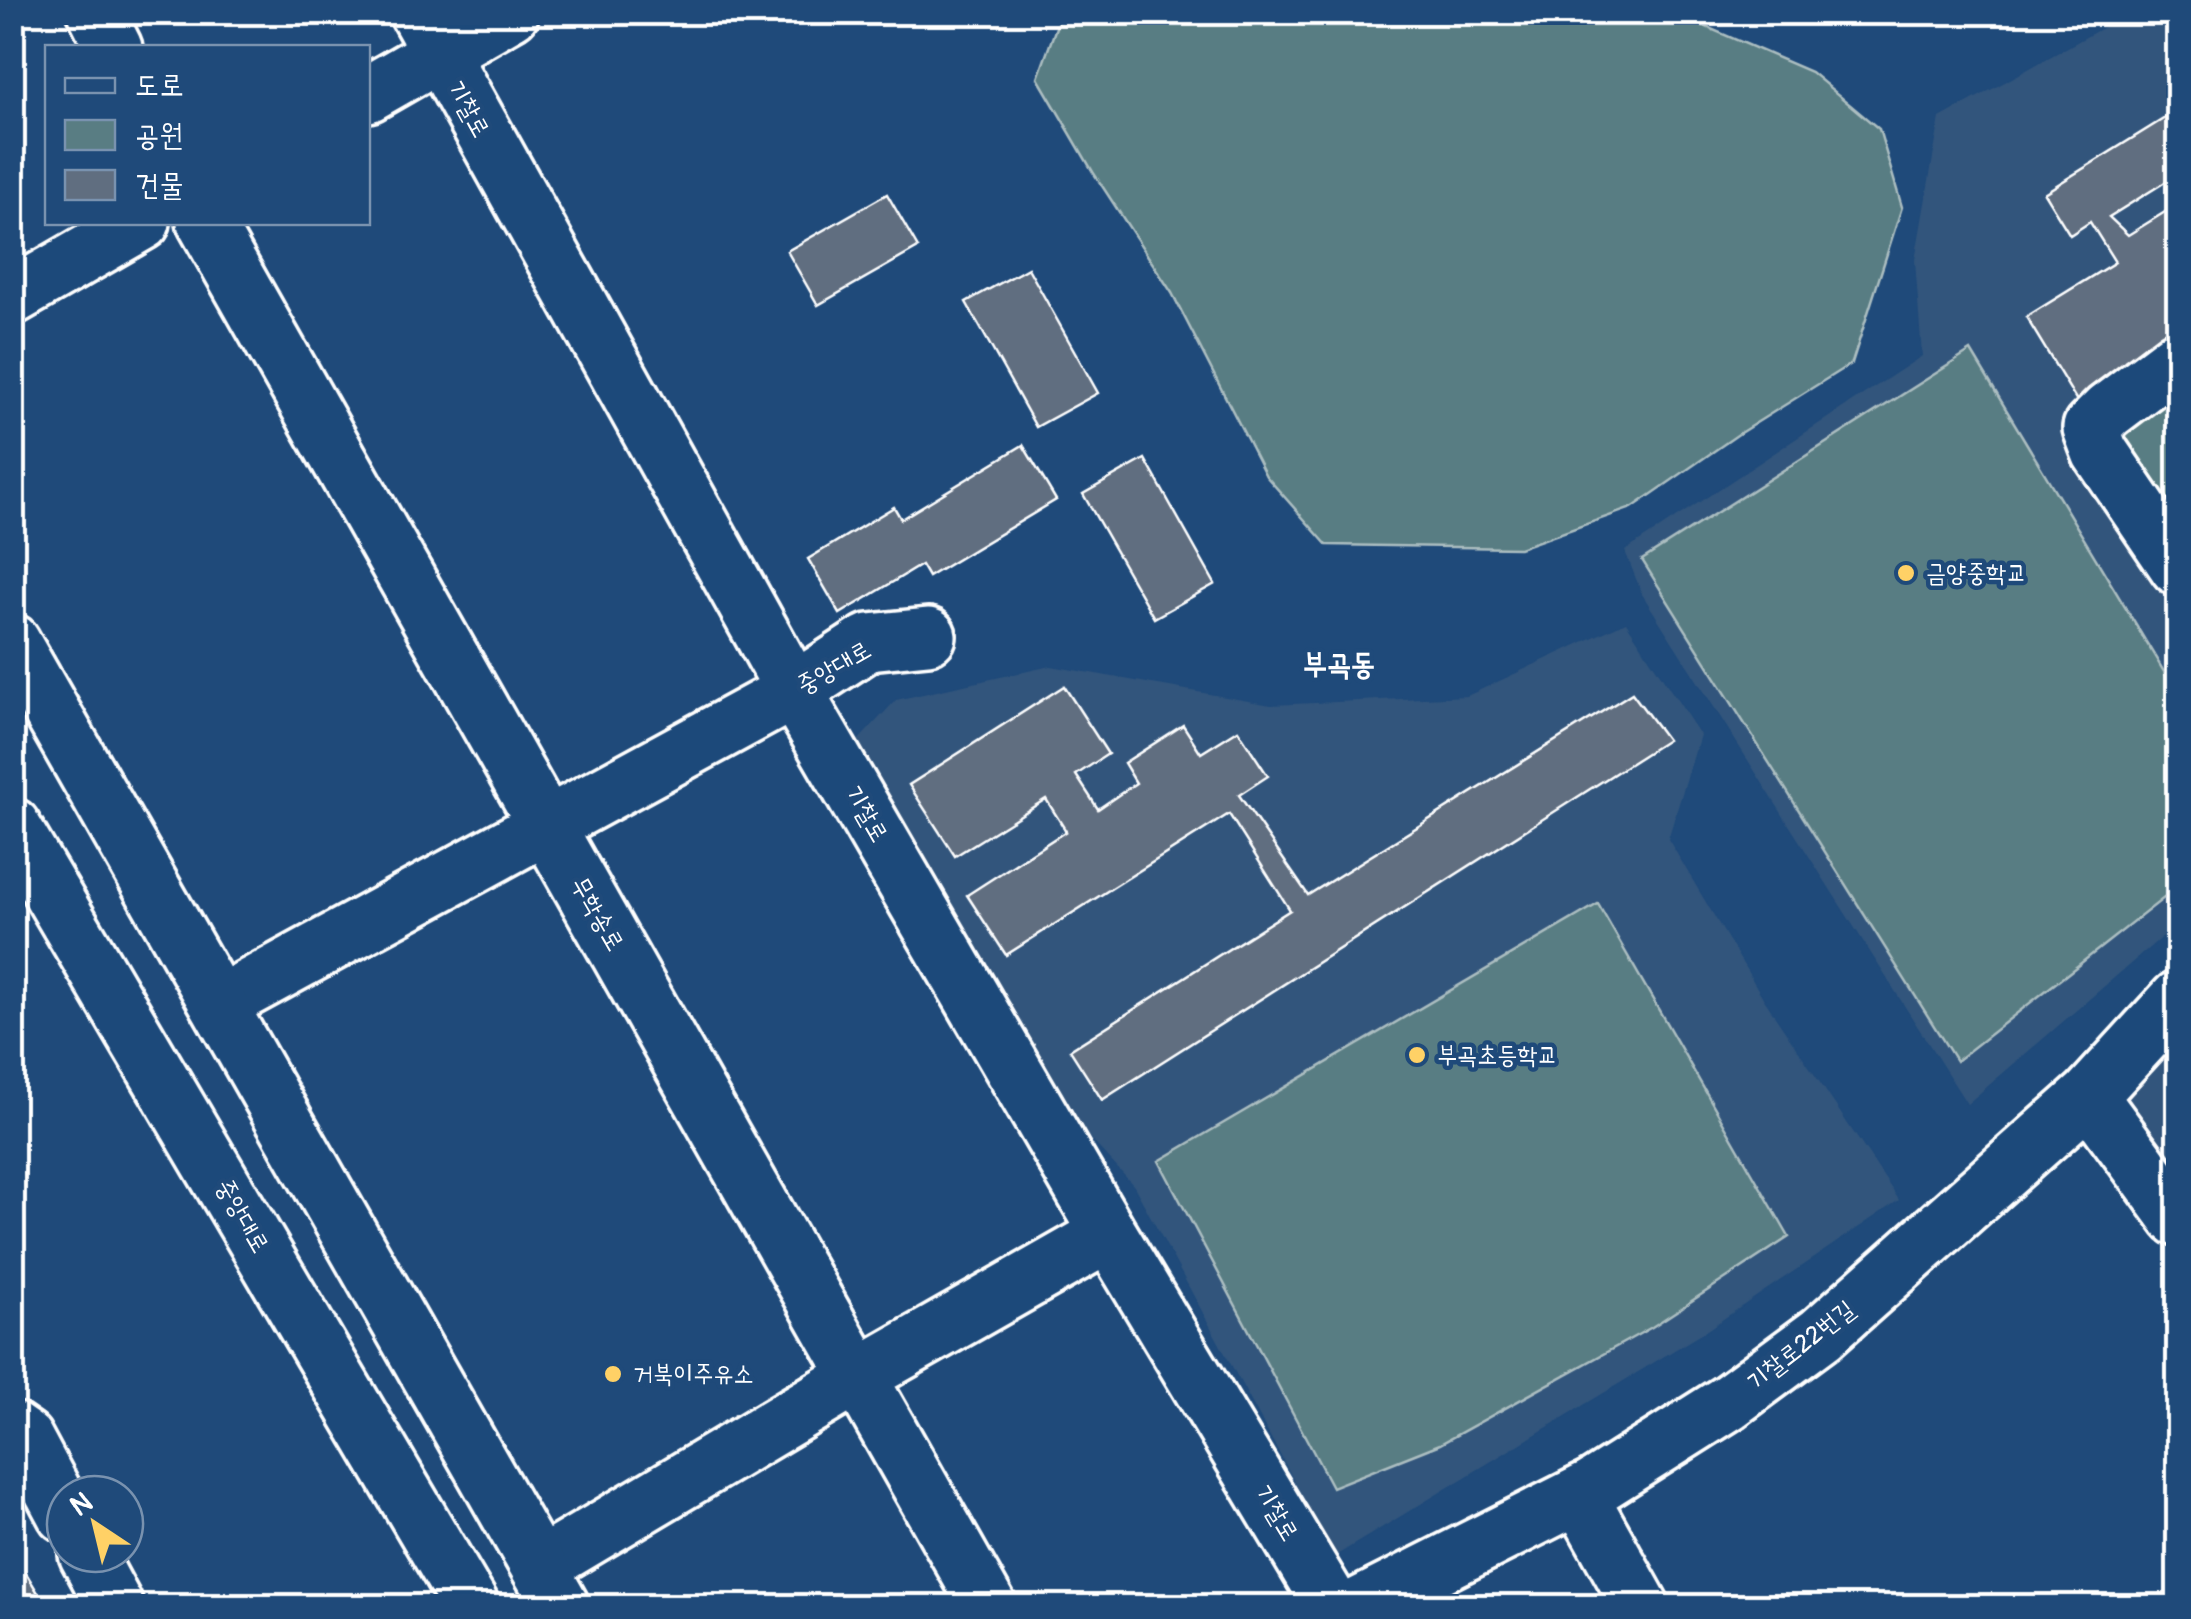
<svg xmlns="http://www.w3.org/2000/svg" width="2191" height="1619" viewBox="0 0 2191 1619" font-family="Pangolin,'Poor Story',sans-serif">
<rect width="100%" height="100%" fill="#1f4a7a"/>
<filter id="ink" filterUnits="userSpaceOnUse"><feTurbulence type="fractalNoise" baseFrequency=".01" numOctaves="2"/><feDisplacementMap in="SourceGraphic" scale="20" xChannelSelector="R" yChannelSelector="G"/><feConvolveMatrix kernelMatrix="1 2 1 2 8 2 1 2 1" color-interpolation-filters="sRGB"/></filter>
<g filter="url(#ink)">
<path fill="#32557c" d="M 2129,13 L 2178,13 L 2178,923 L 1967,1104 L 1642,594 L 1625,551 L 1922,356 L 1915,260 L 1940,118 Z
M 1626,622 L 1700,735 L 1668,839 L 1765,1001 L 1899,1200 L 1704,1332 L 1335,1556 L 1134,1186 L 1064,1110 L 854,745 L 896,700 L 1051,666 L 1271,705 L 1467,696 Z
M 2178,1035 L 2178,1189 L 2114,1103 Z"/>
<path fill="#597d83" stroke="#acbec1" stroke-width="2.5" d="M 1061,13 L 1674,13 L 1811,72 L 1879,129 L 1902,207 L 1852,363 L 1740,433 L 1632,508 L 1519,548 L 1327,545 L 1266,476 L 1172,293 L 1093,172 L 1038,78 Z
M 1971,351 L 2178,695 L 2178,887 L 1956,1061 L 1642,560 Z
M 2178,387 L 2178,529 L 2112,427 Z
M 1598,904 L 1789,1237 L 1652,1327 L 1440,1444 L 1332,1487 L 1159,1161 Z"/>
<path fill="#606e80" stroke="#fff" stroke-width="2.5" d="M 2178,110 L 2178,174 L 2109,217 L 2128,235 L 2178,204 L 2178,327 L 2126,360 L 2135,373 L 2080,406 L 2026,317 L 2115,262 L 2090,222 L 2070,235 L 2044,193 Z
M 887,194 L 918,248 L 818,305 L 787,251 Z
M 1028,268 L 1098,393 L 1036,427 L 966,302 Z
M 1023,445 L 1056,500 L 928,577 L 921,565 L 840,614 L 808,559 L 894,507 L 901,519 Z
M 1145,459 L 1215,584 L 1154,618 L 1083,494 Z
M 1064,686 L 1108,754 L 1076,775 L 1098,809 L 1136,783 L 1124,763 L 1183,725 L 1201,753 L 1238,730 L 1268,776 L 1239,795 L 1308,895 L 1632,693 L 1667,740 L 1102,1100 L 1070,1050 L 1290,910 L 1229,814 L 1006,955 L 967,895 L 1066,831 L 1046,799 L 955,856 L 909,785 Z
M 12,1550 L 46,1606 L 12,1606 Z"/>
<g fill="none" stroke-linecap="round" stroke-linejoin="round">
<g stroke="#fff" stroke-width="62">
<path id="minor" d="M 96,12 L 114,48
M 417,12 L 794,691 L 1109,1234 L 1332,1606
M 368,94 L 511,12
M 205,222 L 988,1606
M 12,297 L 142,222
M 2178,358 L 2108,411 L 2091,428 L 2100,452 L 2178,567
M 219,1004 L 794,691 L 869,642 L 928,636
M 2089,1096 L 2178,1218
M 12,1430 L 25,1439 L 65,1514
M 1579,1495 L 1641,1606
M 87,1554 L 115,1606
M 539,1567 L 859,1376 L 1109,1234
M 1359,1606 L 1593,1488 L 1729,1402 L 1821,1334 L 2089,1096 L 2178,999"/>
</g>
<g stroke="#fff" stroke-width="62">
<path id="major" d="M 12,642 L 561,1606
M 12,826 L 471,1606"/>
</g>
<use href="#minor" stroke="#1f4a7a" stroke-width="55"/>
<use href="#major" stroke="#1f4a7a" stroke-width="55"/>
</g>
</g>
<g fill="#ffd166" stroke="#1f4a7a" stroke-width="4">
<circle cx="1906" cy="573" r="10"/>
<circle cx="1417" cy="1055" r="10"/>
<circle cx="613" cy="1374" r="10"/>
</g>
<g text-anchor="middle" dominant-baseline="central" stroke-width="9" stroke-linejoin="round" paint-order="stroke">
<g font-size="25" fill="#fff" stroke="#1f4a7a">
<text transform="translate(468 109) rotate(61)">기찰로</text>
<text transform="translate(834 668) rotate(-30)">중앙대로</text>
<text transform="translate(866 814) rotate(60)">기찰로</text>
<text transform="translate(597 914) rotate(60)">무학송로</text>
<text transform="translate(242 1216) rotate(60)">중앙대로</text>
<text transform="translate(1801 1346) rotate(-38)">기찰로22번길</text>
<text transform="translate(1276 1513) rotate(59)">기찰로</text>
</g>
<g font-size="25" fill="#fff" stroke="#1f4a7a" text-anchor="start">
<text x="1926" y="573">금양중학교</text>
<text x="1437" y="1055">부곡초등학교</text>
<text x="633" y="1374">거북이주유소</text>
</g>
<g font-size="30" font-weight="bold" fill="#fff" stroke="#1f4a7a">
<text x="1339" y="664">부곡동</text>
</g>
</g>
<rect width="2191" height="1619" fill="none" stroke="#1f4a7a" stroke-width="50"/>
<rect x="25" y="25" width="2141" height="1569" fill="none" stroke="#fff" stroke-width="4" filter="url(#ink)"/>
<rect x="45" y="45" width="325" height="180" fill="#1f4a7a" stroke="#7992af" stroke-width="2.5"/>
<rect x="65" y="78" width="50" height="15" fill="#1f4a7a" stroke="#7992af" stroke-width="2.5"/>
<text x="135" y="95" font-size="30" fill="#ffffff">도로</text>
<rect x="65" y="120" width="50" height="30" fill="#597d83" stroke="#7992af" stroke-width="2.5"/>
<text x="135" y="145" font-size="30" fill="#ffffff">공원</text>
<rect x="65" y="170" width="50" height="30" fill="#606e80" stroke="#7992af" stroke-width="2.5"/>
<text x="135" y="195" font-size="30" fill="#ffffff">건물</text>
<g transform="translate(95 1524) rotate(325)"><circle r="48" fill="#1f4a7a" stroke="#7992af" stroke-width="2.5"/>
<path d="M0-8L18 38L0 25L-18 38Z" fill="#ffd166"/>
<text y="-15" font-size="28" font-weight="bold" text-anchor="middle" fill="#ffffff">N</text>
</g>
</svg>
